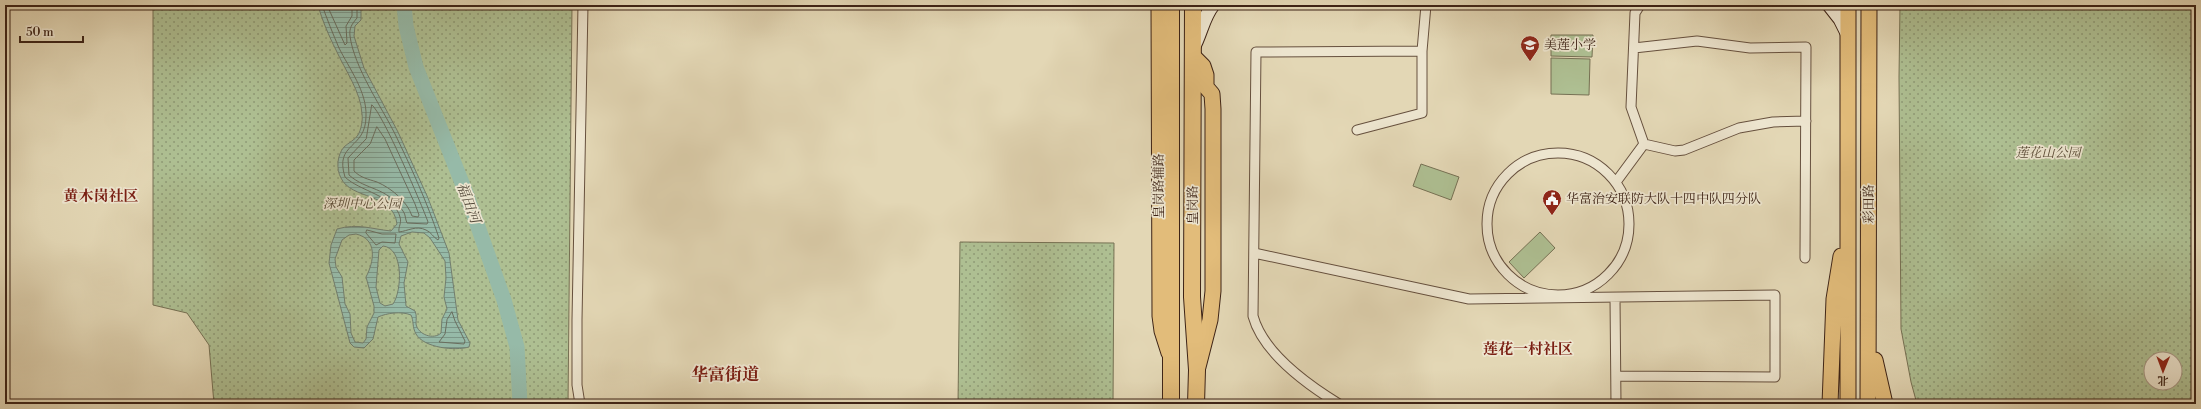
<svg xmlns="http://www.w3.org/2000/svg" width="2201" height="409" viewBox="0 0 2201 409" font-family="'Libre Bodoni','Noto Serif SC',serif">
<defs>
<pattern id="park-dots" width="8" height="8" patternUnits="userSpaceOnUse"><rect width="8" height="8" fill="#aebf92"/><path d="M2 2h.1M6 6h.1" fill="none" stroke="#8f9b76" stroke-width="1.8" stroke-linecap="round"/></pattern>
<pattern id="water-rules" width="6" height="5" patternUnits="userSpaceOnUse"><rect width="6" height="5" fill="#96baa8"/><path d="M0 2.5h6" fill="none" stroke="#7c9788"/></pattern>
</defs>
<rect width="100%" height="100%" fill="#e3d7b5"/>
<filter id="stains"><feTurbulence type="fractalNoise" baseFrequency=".005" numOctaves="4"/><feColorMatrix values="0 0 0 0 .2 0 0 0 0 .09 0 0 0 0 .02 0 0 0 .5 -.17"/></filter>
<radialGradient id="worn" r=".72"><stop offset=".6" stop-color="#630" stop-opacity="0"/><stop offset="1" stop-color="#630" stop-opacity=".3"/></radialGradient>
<path fill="#aebf92" stroke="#767154" d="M 1551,35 L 1593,35 L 1592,57 L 1551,56 Z
M 1551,58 L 1590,59 L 1589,95 L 1551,94 Z
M 1421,164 L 1459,177 L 1451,200 L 1413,186 Z
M 1540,232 L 1555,248 L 1524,278 L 1509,262 Z"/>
<path fill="url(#park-dots)" stroke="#767154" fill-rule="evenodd" d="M 153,5 L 572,5 L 568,404 L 214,404 L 209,345 L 187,313 L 153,305 Z
M 1900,5 L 2196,5 L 2196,404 L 1917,404 L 1911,382 L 1901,329 L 1899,77 ZM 2151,359 L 2175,359 L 2175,383 L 2151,383 Z
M 960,242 L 1114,243 L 1113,404 L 958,404 Z"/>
<path fill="url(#water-rules)" stroke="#727e6e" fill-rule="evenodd" d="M 318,5 L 361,5 L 361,20 L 355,26 L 354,36 L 364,68 L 398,132 L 428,198 L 449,253 L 458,320 L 470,343 L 469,347 C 455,351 424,348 416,334 C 412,327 414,321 411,315 C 401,311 387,313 378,317 L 373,339 L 364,348 L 354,347 L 350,343 L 329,263 L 331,245 L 337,229 C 358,223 371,229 391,231 L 397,224 C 393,192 351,200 341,178 C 336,169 337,155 344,147 C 348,143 355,140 358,135 C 361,130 363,120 362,114 C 361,92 345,70 336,50 C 329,36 322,20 318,5 ZM 412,232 L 424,233 L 430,238 L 445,261 L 446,278 L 444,297 L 447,309 L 442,319 L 441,333 C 434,340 418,335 416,324 C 416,319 417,316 415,311 L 406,306 L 404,283 L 408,262 L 399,244 L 401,236 ZM 356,234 C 378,239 374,262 366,277 L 374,306 L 374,313 L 367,327 L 366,339 L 363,343 L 355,342 L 351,333 L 350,314 L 345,304 L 342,277 L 336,267 L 335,259 L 342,240 L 349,235 ZM 383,246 C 404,248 402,291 393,304 L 385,306 L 380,303 L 376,287 L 379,250 Z"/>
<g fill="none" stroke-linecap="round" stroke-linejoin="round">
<path stroke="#6a6e5f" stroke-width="1" d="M 322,5 C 327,19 333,34 339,48 C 349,68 367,92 366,116 C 366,150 334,142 345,177 C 359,191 395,196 400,217 C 402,223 398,227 399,232 C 408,231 416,225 426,230 C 431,232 434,238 438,240 L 439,238 C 427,202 411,167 395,134 C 381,106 354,67 350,36 C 349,28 352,24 357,18 L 357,5
M 327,5 L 345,45 L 347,43 L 346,26 L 352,16 L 352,5
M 372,105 C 382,112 422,205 428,222 L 427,224 L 407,223 C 405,219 406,215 403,211 C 386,186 367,191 349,175 L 348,158 L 366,139 Z
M 377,127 L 385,139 L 415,204 L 419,215 L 418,217 L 412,216 C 407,201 391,188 377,182 C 368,179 361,178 354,171 L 354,160 L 370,144 Z
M 367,230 L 382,234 L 396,234 L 395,243 L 382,242 L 376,245 L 366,233 Z
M 452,312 L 455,321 L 465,341 L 464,344 L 439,342 L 445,334 L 447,320 Z"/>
<path stroke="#96baa8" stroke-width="15" d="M 404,5 L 406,26 L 416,67 L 466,193 L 504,300 L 517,347 L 520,404"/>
<g stroke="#66503e" stroke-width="11">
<path id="minor" d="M 1634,48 L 1697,41 L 1750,48 L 1806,47 L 1805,258
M 1357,130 L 1422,113 L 1422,51 L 1426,5
M 1644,144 L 1675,151 L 1684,150 L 1739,128 L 1773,122 L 1806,121
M1487 224a71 71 0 1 1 142 0a71 71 0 1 1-142 0Z
M 1616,182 L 1644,144 L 1631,107 L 1635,13 L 1640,5
M 1254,253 L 1469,299 L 1775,295 L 1775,377 L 1616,376
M 1615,298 L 1616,404
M 580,404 L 577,385 L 577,320 L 583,5
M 1339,404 C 1308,385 1263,353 1253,316 L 1256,52 L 1422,51"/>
</g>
<g stroke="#3d2316" stroke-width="15">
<path id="secondary" d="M 1829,5 L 1840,19 L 1848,35
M 1193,48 C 1201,34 1203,17 1213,5"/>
</g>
<g stroke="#3d2316" stroke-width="17">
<path id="primary" d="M 1159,5 L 1160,316 L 1162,331 L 1169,353
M 1848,5 L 1848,404
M 1193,56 L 1203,66 L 1206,75 L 1206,87 L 1212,94 L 1213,109 L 1213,291 L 1210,320 L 1198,367
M 1875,360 L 1885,404
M 1830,404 L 1834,299 L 1841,256
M 1868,404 L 1869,5"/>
</g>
<g stroke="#3d2316" stroke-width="18">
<path id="trunk" d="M 1193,5 L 1192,297 L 1197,370 L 1196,404
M 1171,404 L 1171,5"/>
</g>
<use href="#minor" stroke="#ede5cf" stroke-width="9"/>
<use href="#secondary" stroke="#ede5cf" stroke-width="13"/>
<use href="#primary" stroke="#e2bc7a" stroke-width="15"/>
<use href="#trunk" stroke="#e2bc7a" stroke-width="16"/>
</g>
<defs>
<g id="school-pin" transform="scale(1)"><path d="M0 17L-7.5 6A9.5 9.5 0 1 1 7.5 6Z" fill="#8f2418" stroke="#ede5cf"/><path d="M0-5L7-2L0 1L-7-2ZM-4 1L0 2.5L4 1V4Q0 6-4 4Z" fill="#fff"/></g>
<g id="civic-pin" transform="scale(1)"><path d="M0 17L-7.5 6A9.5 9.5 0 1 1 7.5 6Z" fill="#8f2418" stroke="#ede5cf"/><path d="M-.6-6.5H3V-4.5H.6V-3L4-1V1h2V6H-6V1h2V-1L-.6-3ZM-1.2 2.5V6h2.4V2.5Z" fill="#fff"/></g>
</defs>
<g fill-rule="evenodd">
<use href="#school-pin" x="1530" y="45"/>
<use href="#civic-pin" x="1552" y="199"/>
</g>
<g text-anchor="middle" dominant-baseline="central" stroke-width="3.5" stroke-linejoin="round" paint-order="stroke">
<g font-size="13" fill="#3d2316" stroke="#ede5cf" text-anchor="start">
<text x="1544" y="45">美莲小学</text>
<text x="1566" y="199">华富治安联防大队十四中队四分队</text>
</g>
<g font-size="13" font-style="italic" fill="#594a35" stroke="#ede5cf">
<text x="2048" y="153">莲花山公园</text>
<text x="362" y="204">深圳中心公园</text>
</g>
<g font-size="13" fill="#3d2316" stroke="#ede5cf">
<text transform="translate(1159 186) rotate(-90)">皇岗路辅路</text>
<text transform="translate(1869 204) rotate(-90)">彩田路</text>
<text transform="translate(1193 205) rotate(-90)">皇岗路</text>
</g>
<g font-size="14" font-style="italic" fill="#53493a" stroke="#ede5cf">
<text transform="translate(468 203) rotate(69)">福田河</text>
</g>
<g font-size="15" font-weight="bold" fill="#7a1f14" stroke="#ede5cf">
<text x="101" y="196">黄木岗社区</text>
<text x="1528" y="349">莲花一村社区</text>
</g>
<g font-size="17" font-weight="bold" fill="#7a1f14" stroke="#ede5cf">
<text x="725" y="375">华富街道</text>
</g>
</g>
<rect width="2201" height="409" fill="none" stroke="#e3d7b5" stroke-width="20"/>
<rect x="6" y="6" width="2189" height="397" fill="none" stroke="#3d2316" stroke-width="2"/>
<rect x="10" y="10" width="2181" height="389" fill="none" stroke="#3d2316"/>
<g transform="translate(2163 371) rotate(181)"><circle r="19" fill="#ede5cf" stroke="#a79785"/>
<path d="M0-3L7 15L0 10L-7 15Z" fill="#8f2418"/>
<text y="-6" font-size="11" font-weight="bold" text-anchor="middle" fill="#3d2316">北</text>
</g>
<path d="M20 36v6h63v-6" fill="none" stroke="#3d2316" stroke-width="2"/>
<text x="26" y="36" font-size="12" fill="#3d2316" stroke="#ede5cf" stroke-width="3" paint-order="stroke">50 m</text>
<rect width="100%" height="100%" filter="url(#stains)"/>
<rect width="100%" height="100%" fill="url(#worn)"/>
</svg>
